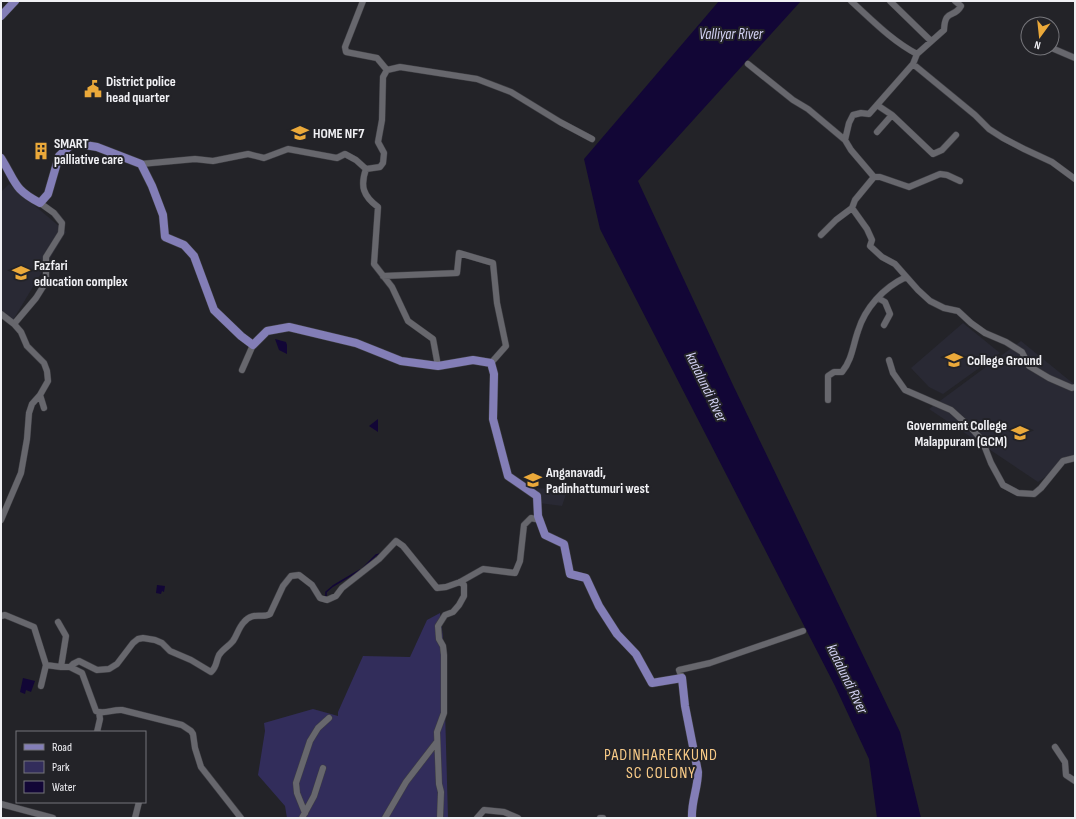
<svg xmlns="http://www.w3.org/2000/svg" width="1076" height="819" viewBox="0 0 1076 819" font-family="'Sofia Sans Condensed',sans-serif">
<rect width="100%" height="100%" fill="#232328"/>
<path fill="#292934" d="M 9,184 L 66,232 L 13,320 L 1,313 L 1,192 Z
M 963,323 L 1000,353 L 943,394 L 929,387 L 911,368 Z
M 1021,341 L 1075,385 L 1075,457 L 1038,482 L 929,409 Z
M 537,488 L 567,491 L 562,506 L 539,503 Z"/>
<path fill="#322d5b" d="M 440,613 L 443,637 L 448,818 L 287,818 L 285,806 L 258,775 L 265,731 L 264,723 L 313,709 L 338,716 L 338,712 L 363,656 L 410,657 L 427,620 Z"/>
<path fill="#120636" d="M 719,1 L 801,1 L 638,181 L 733,385 L 900,732 L 921,818 L 877,818 L 869,759 L 835,686 L 600,229 L 584,159 Z
M 275,339 L 286,342 L 287,345 L 287,354 L 279,350 Z
M 378,419 L 378,432 L 369,426 Z
M 157,585 L 165,586 L 164,592 L 162,591 L 161,594 L 156,593 Z
M 23,678 L 35,681 L 31,692 L 26,690 L 25,694 L 20,692 Z"/>
<g fill="none" stroke-linecap="round" stroke-linejoin="round">
<path stroke="#120636" stroke-width="1.5" d="M 363,568 L 376,555 L 380,554
M 326,598 L 326,592 L 333,586 L 360,570"/>
<g stroke="#3e3e43" stroke-width="7">
<path id="minor" d="M 363,1 L 345,47 L 346,52 L 377,58 L 387,70
M 851,1 C 872,20 892,41 917,54
M 890,1 L 931,41
M 955,1 L 961,6 C 954,19 945,8 944,30 L 917,54 L 913,64 L 869,114 L 861,113 L 853,115 L 849,123 L 845,140 L 851,150 L 874,177 L 855,200 L 852,208 L 867,229 L 872,240 L 870,246 L 882,257 L 895,264 L 918,290 L 930,301 L 944,308 L 958,311 L 971,323 L 985,333 L 1006,342 L 1022,352 L 1029,366 L 1049,378 L 1072,388 L 1075,387
M 1054,49 L 1075,58
M 748,64 L 793,100 L 808,109 L 845,140
M 913,64 L 975,115 L 989,129 L 1003,138 L 1024,149 L 1052,162 L 1075,179
M 877,105 L 892,115 L 933,154 L 942,150 L 956,135
M 877,132 L 892,115
M 141,164 L 195,159 L 213,161 L 248,154 L 264,158 L 288,149 L 337,158 L 345,154 L 356,160 L 366,169 C 360,186 363,196 378,207 L 374,264 L 392,287 L 408,321 L 433,339 L 438,366
M 366,169 L 380,167 L 383,163 L 384,153 L 378,142 L 382,120 L 383,77 L 387,70 L 400,67 L 477,79 L 511,92 L 560,122 L 592,139
M 874,177 L 880,177 L 909,187 L 940,174 L 947,175 L 960,181
M 821,235 L 836,220 L 852,208
M 383,276 L 457,273 L 459,253 L 493,263 L 497,303 L 506,346 L 491,363
M 878,298 L 885,302 L 890,314 L 884,325
M 1,314 L 14,324 L 21,332 L 27,346 L 44,363 L 47,371 L 48,381 L 40,395 L 32,404 L 29,413 L 27,439 L 21,473 L 1,520
M 14,324 L 36,298 L 46,282 L 46,257 L 61,233 L 62,223 L 54,213 L 40,203
M 889,360 L 893,373 L 905,390 L 951,410 L 972,429 L 982,440 L 991,463 L 1003,485 L 1018,493 L 1034,494 L 1041,488 L 1063,461 L 1075,458
M 242,370 L 253,345
M 40,395 L 44,408
M 828,400 L 828,376 L 834,372 L 842,372 C 852,360 853,345 858,331 C 865,308 883,288 906,277
M 1,616 L 5,615 L 34,627 L 46,665
M 61,667 L 70,667 L 82,673 L 96,711 C 104,715 113,709 122,710 L 182,725 L 191,731 L 193,734 L 195,748 L 201,767 L 241,818
M 70,667 L 73,664 L 79,661 L 97,670 L 109,669 L 117,664 L 133,643 L 138,639 L 143,638 L 155,640 L 162,643 L 170,651 L 191,660 L 211,672 C 217,667 216,661 219,655 C 223,649 229,646 233,641 C 237,635 239,627 244,622 C 253,611 263,619 270,614 L 283,586 L 291,576 L 299,575 L 312,585 L 320,598 L 327,600 L 336,596 L 342,588 L 379,559 L 396,541 L 403,546 L 437,588 L 446,587 L 460,582 L 483,569 L 515,573 L 520,561 L 524,525 L 531,518 L 540,520
M 682,678 L 679,670 L 710,663 L 803,631
M 41,686 L 46,665 L 61,667 L 66,636 L 58,622
M 97,732 L 100,719 L 99,712
M 1055,747 L 1065,762 L 1066,775 L 1075,781
M 1,804 L 53,818
M 305,813 L 297,793 L 296,783 L 310,741 L 318,728 L 329,718
M 135,818 L 139,802
M 302,818 L 314,796 L 323,768
M 385,818 L 406,782 L 436,743 L 436,745
M 440,818 L 441,792 L 439,784 L 437,732 L 444,713 L 444,655 L 443,646 L 439,639 L 438,626 L 445,615 L 453,612 L 459,605 L 464,596 L 464,585 L 460,582
M 477,818 L 484,810 L 504,812 L 518,818
M 600,818 L 603,818"/>
</g>
<g stroke="#3e3e43" stroke-width="9">
<path id="major" d="M 1,16 L 15,1
M 1,158 C 16,182 13,189 40,203 L 48,194 L 59,156 L 73,143 L 97,147 L 141,164 L 152,186 L 163,215 L 165,237 L 184,245 L 194,256 L 214,310 L 241,336 L 253,345 L 267,331 L 289,327 L 356,343 L 401,361 L 438,366 L 473,360 L 491,363 L 494,374 L 493,419 L 508,476 L 537,496 L 538,516 L 545,535 L 564,544 L 570,574 L 586,578 L 599,606 L 617,634 L 636,654 L 652,683 L 682,678 L 685,706 L 698,772 C 698,788 691,802 692,818"/>
</g>
<use href="#minor" stroke="#67676d" stroke-width="6"/>
<use href="#major" stroke="#837eb7" stroke-width="8"/>
</g>
<defs>
<g id="civic-bare" transform="scale(1.38)"><path d="M-.6-6.5H3V-4.5H.6V-3L4-1V1h2V6H-6V1h2V-1L-.6-3ZM-1.2 2.5V6h2.4V2.5Z" fill="#eba93a" stroke="#232328" stroke-width="2.5" paint-order="stroke"/></g>
<g id="school-bare" transform="scale(1.38)"><path d="M0-5L7-2L0 1L-7-2ZM-4 1L0 2.5L4 1V4Q0 6-4 4Z" fill="#eba93a" stroke="#232328" stroke-width="2.5" paint-order="stroke"/></g>
<g id="building-bare" transform="scale(1.38)"><path d="M-4-6H4V6H1V3H-1V6H-4ZM-2.5-4.3h1.7v1.8h-1.7ZM.8-4.3h1.7v1.8H.8ZM-2.5-1h1.7V.8h-1.7ZM.8-1h1.7V.8H.8Z" fill="#eba93a" stroke="#232328" stroke-width="2.5" paint-order="stroke"/></g>
<g id="university-bare" transform="scale(1.38)"><path d="M0-5L7-2L0 1L-7-2ZM-4 1L0 2.5L4 1V4Q0 6-4 4Z" fill="#eba93a" stroke="#232328" stroke-width="2.5" paint-order="stroke"/></g>
</defs>
<g fill-rule="evenodd">
<use href="#civic-bare" x="93" y="89"/>
<use href="#school-bare" x="300" y="133"/>
<use href="#building-bare" x="41" y="151"/>
<use href="#school-bare" x="21" y="273"/>
<use href="#university-bare" x="954" y="360"/>
<use href="#university-bare" x="1020" y="433"/>
<use href="#school-bare" x="533" y="480"/>
</g>
<g text-anchor="middle" dominant-baseline="central" stroke-width="4" stroke-linejoin="round" paint-order="stroke">
<g font-size="14" font-weight="bold" fill="#f0f0f4" stroke="#232328" text-anchor="start">
<text x="106" y="81">District police<tspan x="106" dy="16">head quarter</tspan></text>
<text x="313" y="133">HOME NF7</text>
<text x="54" y="143">SMART<tspan x="54" dy="16">palliative care</tspan></text>
<text x="34" y="265">Fazfari<tspan x="34" dy="16">education complex</tspan></text>
<text x="967" y="360">College Ground</text>
<text x="1007" y="425" text-anchor="end">Government College<tspan x="1007" dy="16">Malappuram (GCM)</tspan></text>
<text x="546" y="472">Anganavadi,<tspan x="546" dy="16">Padinhattumuri west</tspan></text>
</g>
<g font-size="15" font-style="italic" fill="#d4d3f5" stroke="#232328">
<text x="731" y="34">Valliyar River</text>
<text transform="translate(706 387) rotate(64)">kadalundi River</text>
<text transform="translate(847 679) rotate(64)">kadalundi River</text>
</g>
<g font-size="16" letter-spacing="1" fill="#facc88" stroke="#232328">
<text x="661" y="755">PADINHAREKKUND<tspan x="661" dy="18">SC COLONY</tspan></text>
</g>
</g>
<rect width="1076" height="819" fill="none" stroke="#f0f0f4" stroke-width="4"/>
<rect x="16" y="731" width="130" height="72" fill="#232328" stroke="#75757a"/>
<rect x="24" y="744" width="20" height="6" fill="#837eb7" stroke="#75757a"/>
<text x="52" y="751" font-size="12" fill="#f0f0f4">Road</text>
<rect x="24" y="761" width="20" height="12" fill="#322d5b" stroke="#75757a"/>
<text x="52" y="771" font-size="12" fill="#f0f0f4">Park</text>
<rect x="24" y="781" width="20" height="12" fill="#120636" stroke="#75757a"/>
<text x="52" y="791" font-size="12" fill="#f0f0f4">Water</text>
<g transform="translate(1040 36) rotate(195)"><circle r="19" fill="#232328" stroke="#75757a"/>
<path d="M0-3L7 15L0 10L-7 15Z" fill="#eba93a"/>
<text y="-6" font-size="11" font-weight="bold" text-anchor="middle" fill="#f0f0f4">N</text>
</g>
</svg>
